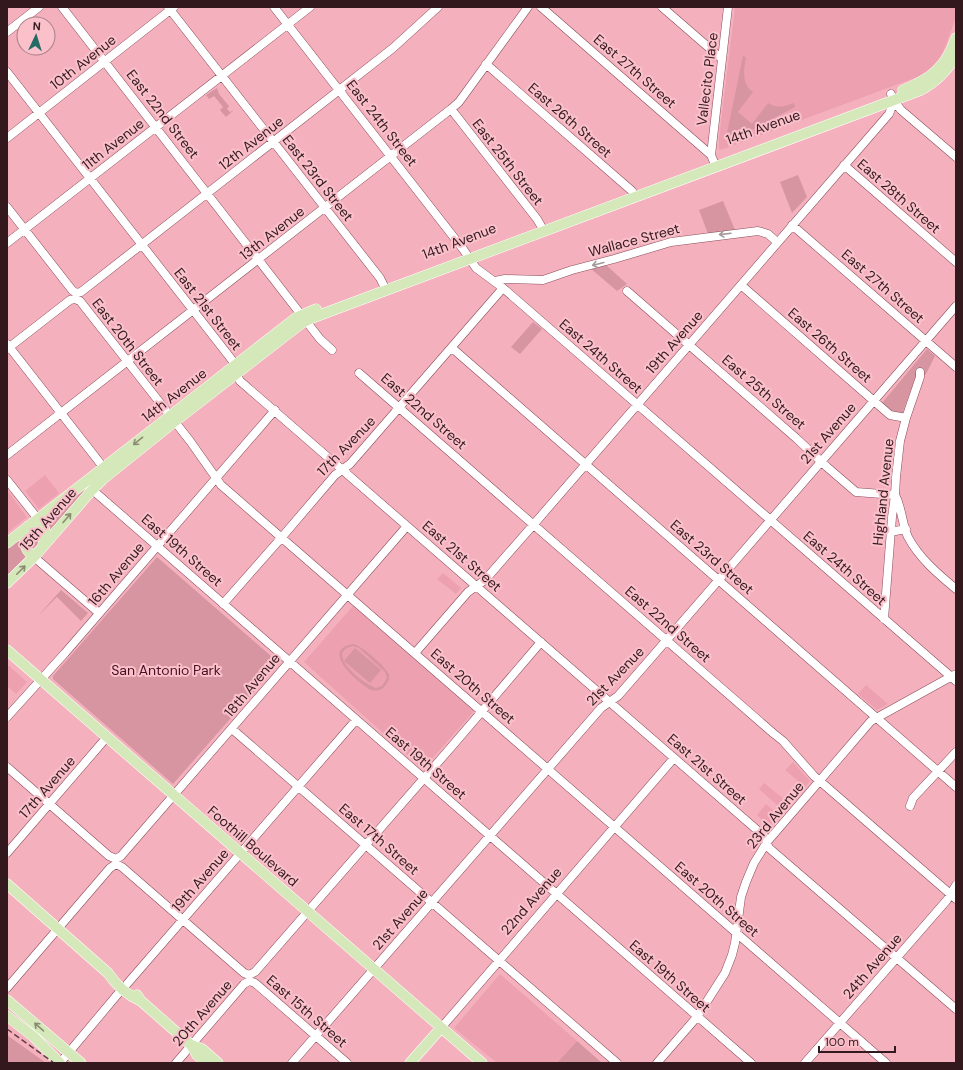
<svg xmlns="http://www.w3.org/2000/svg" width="963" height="1070" viewBox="0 0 963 1070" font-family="'DM Sans',sans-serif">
<rect width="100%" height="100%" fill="#f5b0bd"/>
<path fill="#eda1b0" d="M 735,7 L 956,7 L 956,17 L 944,50 L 940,58 L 929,70 L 920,76 L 721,150 L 719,149 L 719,138 Z
M 45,475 L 59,493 L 39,509 L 25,491 Z
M 7,490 L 27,517 L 7,533 Z
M 443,573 L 461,588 L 456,594 L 437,579 Z
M 353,606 L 475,710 L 423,769 L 304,662 Z
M 7,664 L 27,682 L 16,694 L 7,686 Z
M 866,685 L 888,704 L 877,710 L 858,694 Z
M 793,762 L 810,781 L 805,787 L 785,770 Z
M 764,783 L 790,804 L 784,811 L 759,789 Z
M 766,804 L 780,816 L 770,827 L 757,815 Z
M 500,974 L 577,1041 L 557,1063 L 497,1063 L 454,1028 Z"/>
<path fill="#d795a1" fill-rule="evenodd" d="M 743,56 L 746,57 C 744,70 741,83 753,92 L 738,112 L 752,124 L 768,103 C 777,109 785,106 794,103 L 795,107 L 735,139 L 727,133 Z
M 217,88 L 219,94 L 229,106 L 227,109 L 230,112 L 234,110 L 226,117 L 220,110 L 223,107 L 214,96 L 209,99 L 206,95 Z
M 798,175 L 807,197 L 792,213 L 780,182 Z
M 723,201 L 735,230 L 708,234 L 699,210 Z
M 605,264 L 627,284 L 617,291 L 590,268 Z
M 533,322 L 542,329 L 520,354 L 511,347 Z
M 927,349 L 935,356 L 926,374 L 915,378 L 902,414 L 892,411 L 882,403 Z
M 83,490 L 84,492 L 48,533 L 7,576 L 7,547 Z
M 157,557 L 279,663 L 173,784 L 53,679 L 53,676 Z
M 61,590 L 88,613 L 81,621 L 57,597 L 38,616 Z
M 353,644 C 361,645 387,667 389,675 C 390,679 388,683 385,686 C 381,691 376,691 371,690 C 358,683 319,650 353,644 ZM 353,646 L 359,648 L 385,672 L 387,678 L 382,686 L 376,688 C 364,685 323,652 353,646 Z
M 355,648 L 381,670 L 370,683 L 344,661 Z
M 7,1035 L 46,1063 L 8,1063 L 7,1062 Z
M 577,1041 L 602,1063 L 557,1063 Z"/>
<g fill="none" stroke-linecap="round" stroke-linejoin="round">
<g stroke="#894d5a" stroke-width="9">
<path id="minor" d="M 62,7 L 320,339 L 332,350
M 168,7 L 380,278 L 386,290
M 274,7 L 463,249 L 476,268 L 503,288 L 956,681
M 541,7 L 711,155
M 662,7 L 722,59
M 7,32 L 39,7
M 486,64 L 632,191 L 636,197
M 7,72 L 232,360 C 236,367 236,375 240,381 L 764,836 L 769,848 L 956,1009
M 894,101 L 901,110 L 956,157
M 451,109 L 537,219 L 544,231
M 7,138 L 174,7
M 844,165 L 956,262
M 716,167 L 711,155 L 728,7
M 7,207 L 72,290 L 76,293 L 81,292 L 393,48 L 438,7
M 792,225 L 956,367
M 7,243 L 310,7
M 495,281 L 505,279 L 543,280 L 572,270 L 614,259 L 671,242 L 758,231 L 768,234 L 777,242
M 741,285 L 890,415 L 906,418
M 627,291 L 796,438 L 827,467 L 856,492 L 895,495
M 7,344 L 107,472
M 452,348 L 956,787
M 7,349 L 70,300 L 75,299 L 80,301 L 190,441 L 221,485 L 886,1063
M 359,373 L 773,733 L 783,741 L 814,776 L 956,899
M 7,455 L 451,109 L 459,102 L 528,7
M 7,480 L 38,519
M 88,486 L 751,1063
M 895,495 C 902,508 902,524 908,537 C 919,558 938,574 956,589
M 890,532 L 906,529
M 34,557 L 99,613
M 223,604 L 282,537 L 335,475 L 350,464 L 503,288
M 884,619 L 892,517 L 895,495 L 896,477 L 900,441 L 906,418 L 920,377 L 920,372
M 415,653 L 468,592 L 485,580 L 534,524 L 889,114 L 894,101 L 891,94
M 7,717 L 65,653 L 275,410
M 232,729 L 617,1063
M 7,767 L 109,856 L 116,859 L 121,856 L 407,526
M 910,806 L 913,798 L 956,752
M 7,853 L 107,737
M 127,984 L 356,720
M 7,988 L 110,868 L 116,864 L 122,867 L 244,973 L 249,975 L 255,972 L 453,745 L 541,642
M 441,1028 L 674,758
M 60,1063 L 122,989
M 176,1063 L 244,984 L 249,981 L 255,983 L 347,1063
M 292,1063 L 601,708 L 618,696 L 652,657 L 956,306
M 657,1063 L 697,1017 L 725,973 L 732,955 L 735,943 L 741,897 L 746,882 L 754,863 L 767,842 L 871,721 L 954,675
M 805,1063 L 947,900 L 956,885"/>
</g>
<g stroke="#fff" stroke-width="11">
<path id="major" d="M 903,90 C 931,79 946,67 956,38
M 38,519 C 46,527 47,534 43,545
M 28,526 C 23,538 22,548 34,557
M 7,543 L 297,317 L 316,309
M 7,583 L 34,557 L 92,490 L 103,479 L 174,422 L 302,323 L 312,318 L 921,90 C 936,82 947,71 956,56
M 7,650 L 482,1063
M 7,884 L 108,973 C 116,985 127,995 141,1001
M 137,995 L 141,1001 L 191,1045 L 197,1055 L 206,1063
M 7,1000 L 81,1063
M 7,1016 L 34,1037 L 60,1063
M 191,1045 L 202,1049 L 218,1063
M 410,1063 L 441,1028"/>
</g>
<use href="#minor" stroke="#fff" stroke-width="8"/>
<use href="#major" stroke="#d4e8b9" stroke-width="10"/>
<path stroke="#623e45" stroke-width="1.5" stroke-dasharray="6 3" stroke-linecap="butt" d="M 7,1029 L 54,1063"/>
</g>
<defs><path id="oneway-shaft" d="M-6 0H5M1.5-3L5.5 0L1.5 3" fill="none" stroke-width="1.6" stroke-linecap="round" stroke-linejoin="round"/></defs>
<g stroke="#a3989a">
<use href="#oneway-shaft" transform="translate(725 234) rotate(173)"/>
<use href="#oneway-shaft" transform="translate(598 264) rotate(166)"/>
</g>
<g stroke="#8c8b73">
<use href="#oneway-shaft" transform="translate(138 441) rotate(141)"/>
<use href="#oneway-shaft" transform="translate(67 518) rotate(-49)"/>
<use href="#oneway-shaft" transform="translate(21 570) rotate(-45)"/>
<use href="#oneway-shaft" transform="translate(39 1027) rotate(-139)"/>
</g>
<g text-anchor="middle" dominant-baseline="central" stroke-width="4" stroke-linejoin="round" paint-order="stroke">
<g font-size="14" fill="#33191e" stroke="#fac1cb">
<text transform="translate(83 62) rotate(-38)">10th Avenue</text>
<text transform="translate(635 71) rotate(41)">East 27th Street</text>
<text transform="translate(707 79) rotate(-83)">Vallecito Place</text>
<text transform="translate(163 114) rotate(52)">East 22nd Street</text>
<text transform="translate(570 120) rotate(41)">East 26th Street</text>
<text transform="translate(382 123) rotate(52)">East 24th Street</text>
<text transform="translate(763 127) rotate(-20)">14th Avenue</text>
<text transform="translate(251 143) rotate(-38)">12th Avenue</text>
<text transform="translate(113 144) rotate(-38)">11th Avenue</text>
<text transform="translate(508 162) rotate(52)">East 25th Street</text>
<text transform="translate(318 178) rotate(52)">East 23rd Street</text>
<text transform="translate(899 196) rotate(41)">East 28th Street</text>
<text transform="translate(272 233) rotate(-38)">13th Avenue</text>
<text transform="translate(634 240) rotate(-15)">Wallace Street</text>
<text transform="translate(459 241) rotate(-21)">14th Avenue</text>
<text transform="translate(883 286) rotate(41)">East 27th Street</text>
<text transform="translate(208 309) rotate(52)">East 21st Street</text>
<text transform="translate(128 342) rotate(52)">East 20th Street</text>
<text transform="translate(674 342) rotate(-49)">19th Avenue</text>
<text transform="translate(830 345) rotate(41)">East 26th Street</text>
<text transform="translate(601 356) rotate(41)">East 24th Street</text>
<text transform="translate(764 392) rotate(41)">East 25th Street</text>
<text transform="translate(174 395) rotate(-38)">14th Avenue</text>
<text transform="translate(424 411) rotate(41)">East 22nd Street</text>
<text transform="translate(828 433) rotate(-49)">21st Avenue</text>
<text transform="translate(346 446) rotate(-46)">17th Avenue</text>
<text transform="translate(883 492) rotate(-84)">Highland Avenue</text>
<text transform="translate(48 519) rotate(-49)">15th Avenue</text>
<text transform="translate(182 550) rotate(41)">East 19th Street</text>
<text transform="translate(462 556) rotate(41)">East 21st Street</text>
<text transform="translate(712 557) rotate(41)">East 23rd Street</text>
<text transform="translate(845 568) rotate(41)">East 24th Street</text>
<text transform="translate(116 574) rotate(-50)">16th Avenue</text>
<text transform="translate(668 624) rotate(41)">East 22nd Street</text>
<text transform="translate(615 676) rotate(-46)">21st Avenue</text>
<text transform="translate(252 685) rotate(-50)">18th Avenue</text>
<text transform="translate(473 686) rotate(41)">East 20th Street</text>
<text transform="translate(426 763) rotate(41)">East 19th Street</text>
<text transform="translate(707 769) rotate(41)">East 21st Street</text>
<text transform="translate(47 787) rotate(-49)">17th Avenue</text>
<text transform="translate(775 815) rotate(-51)">23rd Avenue</text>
<text transform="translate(379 839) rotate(41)">East 17th Street</text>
<text transform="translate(253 846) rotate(41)">Foothill Boulevard</text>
<text transform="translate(200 880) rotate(-49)">19th Avenue</text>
<text transform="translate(717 899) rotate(41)">East 20th Street</text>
<text transform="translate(531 901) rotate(-49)">22nd Avenue</text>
<text transform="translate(400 919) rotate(-49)">21st Avenue</text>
<text transform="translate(872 966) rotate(-49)">24th Avenue</text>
<text transform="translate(670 976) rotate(41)">East 19th Street</text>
<text transform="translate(307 1011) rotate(41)">East 15th Street</text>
<text transform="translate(202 1013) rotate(-49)">20th Avenue</text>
</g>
<g font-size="14" fill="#4a1022" stroke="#fac1cb">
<text x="166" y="670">San Antonio Park</text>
</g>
</g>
<rect width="963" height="1070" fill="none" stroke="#33191e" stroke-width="16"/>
<g transform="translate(36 36) rotate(4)"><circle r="19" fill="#fac1cb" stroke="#aa7e86"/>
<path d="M0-3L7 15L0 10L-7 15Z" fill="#226c65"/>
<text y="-6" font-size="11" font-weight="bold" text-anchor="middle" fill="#33191e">N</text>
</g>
<path d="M819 1046v6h76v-6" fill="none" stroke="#33191e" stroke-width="2"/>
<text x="825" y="1046" font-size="12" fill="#33191e" stroke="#fac1cb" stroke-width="3" paint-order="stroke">100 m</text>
</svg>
